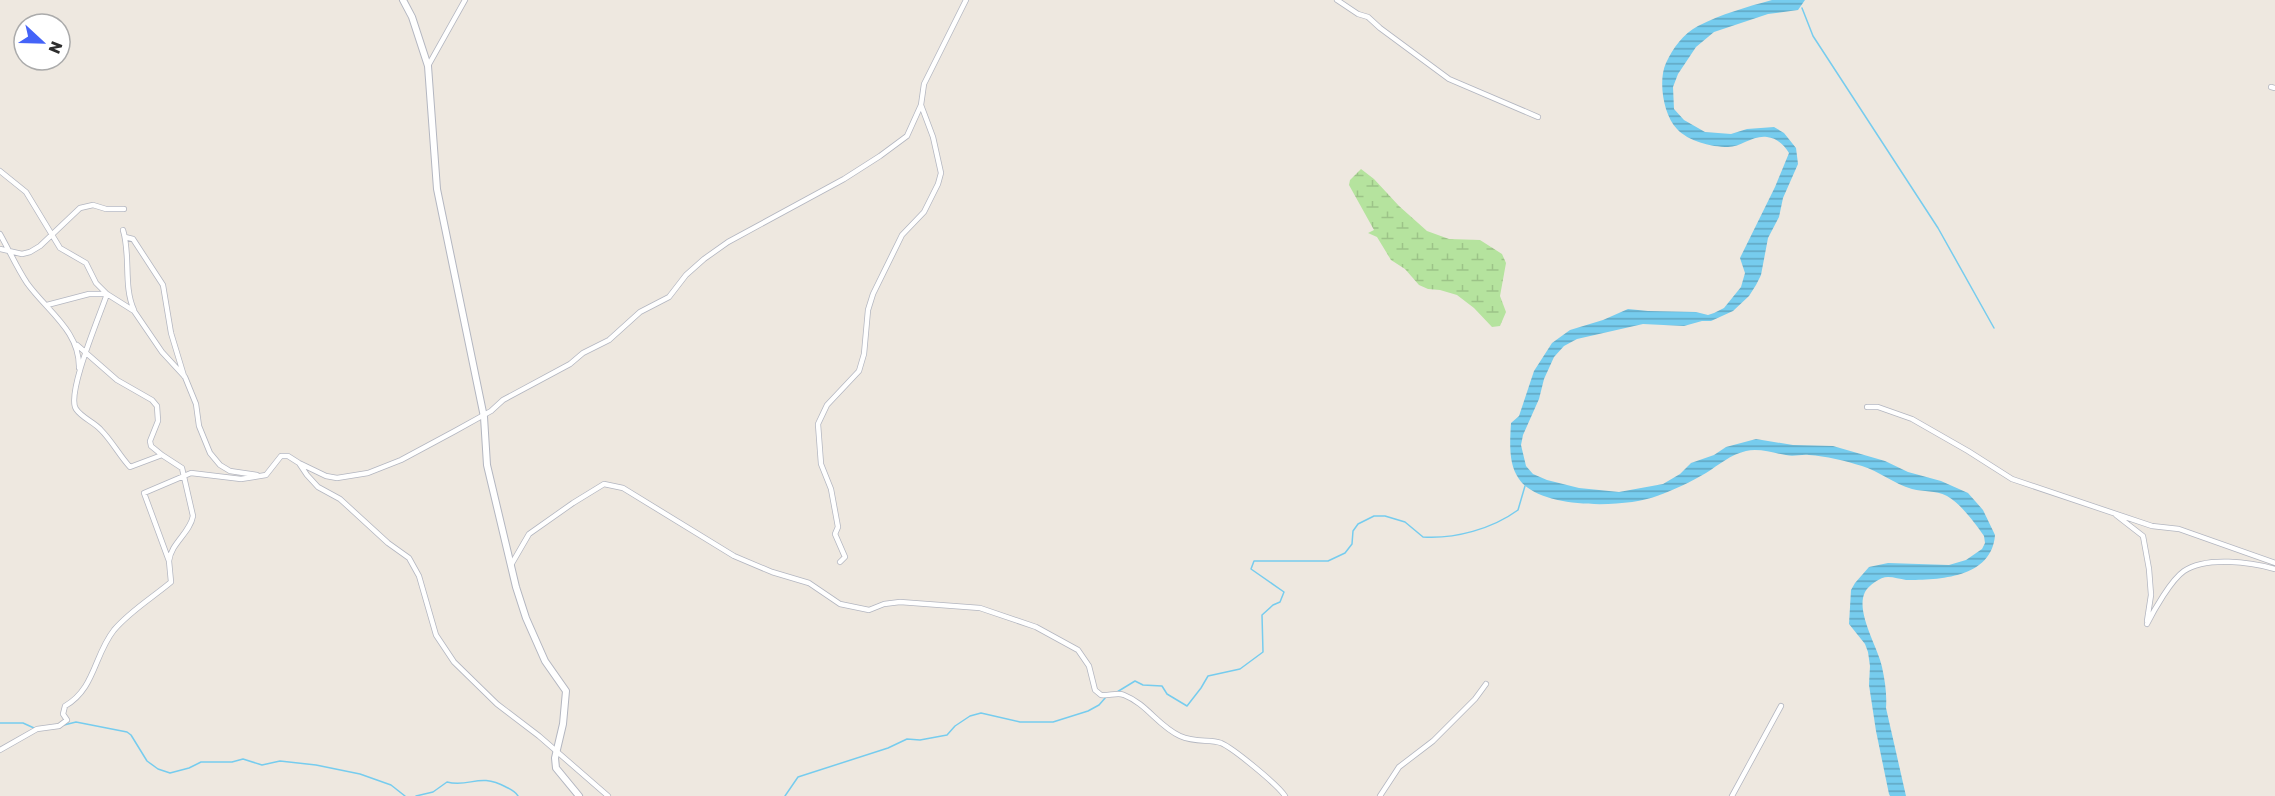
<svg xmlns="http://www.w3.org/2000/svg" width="2275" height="796" viewBox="0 0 2275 796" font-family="Rubik,sans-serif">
<defs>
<pattern id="wetland-marsh" width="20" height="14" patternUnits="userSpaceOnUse" patternTransform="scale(1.5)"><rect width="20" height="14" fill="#b5e39e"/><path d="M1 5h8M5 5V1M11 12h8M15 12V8" fill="none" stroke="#9cc388"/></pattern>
<pattern id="water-rules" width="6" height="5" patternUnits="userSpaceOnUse" patternTransform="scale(1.5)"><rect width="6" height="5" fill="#76ccee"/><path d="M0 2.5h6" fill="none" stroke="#61a6c1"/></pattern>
</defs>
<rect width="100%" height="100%" fill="#eee8e0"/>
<path fill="url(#wetland-marsh)" d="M 1361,169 L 1374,179 L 1399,206 L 1427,231 L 1449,239 L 1480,240 L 1502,254 L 1506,263 L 1500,296 L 1506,312 L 1500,326 L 1492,327 L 1474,308 L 1457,295 L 1440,290 L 1428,289 L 1419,285 L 1405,269 L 1391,260 L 1377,237 L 1368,233 L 1374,230 L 1349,185 L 1350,180 Z"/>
<path fill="url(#water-rules)" d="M 1772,0 L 1805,0 L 1798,10 L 1768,14 L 1714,32 L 1696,47 L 1678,74 L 1673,87 L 1674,109 L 1684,120 L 1705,132 L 1731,134 L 1747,129 L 1774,127 L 1784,133 L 1796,148 L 1798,164 L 1783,198 L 1779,217 L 1768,238 L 1761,275 L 1756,285 L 1749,296 L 1733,311 L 1711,321 L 1702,321 L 1684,326 L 1643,324 L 1577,339 L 1564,346 L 1554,357 L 1544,379 L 1539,399 L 1523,435 L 1521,445 L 1526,466 L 1533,474 L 1547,480 L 1579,488 L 1619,492 L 1663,484 L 1680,474 L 1691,463 L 1714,455 L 1726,447 L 1756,439 L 1793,445 L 1833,446 L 1885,461 L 1908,472 L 1941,481 L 1968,493 L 1983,510 L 1995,535 C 1992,578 1939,580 1906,580 C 1900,579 1894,577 1888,577 C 1880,577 1869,585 1865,592 C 1855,612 1878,647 1882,667 C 1885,681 1887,694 1886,708 L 1906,796 L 1890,796 L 1889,794 L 1876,731 L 1869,685 L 1870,666 L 1868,652 L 1865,644 L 1849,624 L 1851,590 L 1855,583 L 1869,567 L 1888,563 L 1949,565 L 1966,560 L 1982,549 L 1985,543 L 1984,536 C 1975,523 1961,504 1947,496 C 1935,490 1924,492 1912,489 C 1894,484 1879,471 1862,466 C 1846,461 1825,456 1809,455 C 1801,454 1794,457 1786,455 C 1773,453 1759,448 1746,451 C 1730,455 1720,464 1706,473 C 1691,482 1673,490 1657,496 C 1626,508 1540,510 1519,479 C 1508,464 1510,441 1511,423 L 1519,416 L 1534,371 L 1552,343 L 1570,330 L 1603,320 L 1628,309 L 1648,311 L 1696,312 L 1708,315 L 1714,313 L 1724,308 L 1741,287 L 1745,273 L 1740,258 L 1775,187 L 1789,153 C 1784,145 1777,138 1767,137 C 1753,135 1741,147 1728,147 C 1711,147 1688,141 1677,129 C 1663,115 1658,80 1666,63 C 1673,48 1683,34 1698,26 C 1722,14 1746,7 1772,0 Z"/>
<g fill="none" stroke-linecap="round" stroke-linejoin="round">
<path stroke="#76ccee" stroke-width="1.5" d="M 1802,8 L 1813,36 L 1938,228 L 1994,328
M 1117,692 L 1135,681 L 1143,685 L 1162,686 L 1167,694 L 1187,706 L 1201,688 L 1208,676 L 1240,669 L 1263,652 L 1262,615 L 1273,605 L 1280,602 L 1284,592 L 1251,569 L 1254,561 L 1328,561 L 1345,553 L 1352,544 L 1353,531 L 1358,524 L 1374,516 L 1385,516 L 1405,522 L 1423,537 C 1455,539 1492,529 1518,510 L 1525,486
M 0,723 L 23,723 L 34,728
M 64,725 L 76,722 L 127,732 L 131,735 L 147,761 L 158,769 L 170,773 L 189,768 L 201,762 L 232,762 L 243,759 L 262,765 L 280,761 L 316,765 L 360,774 L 391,785 L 405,796
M 416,796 L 433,792 L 447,782 C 470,788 479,772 506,787 C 512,790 515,791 518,796
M 785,796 L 798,777 L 888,748 L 907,739 L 920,740 L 947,735 L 955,726 L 970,716 L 981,713 L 1020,722 L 1053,722 L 1088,711 L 1099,705 L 1106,697"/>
<g stroke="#b3b6c0" stroke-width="6">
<path id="street" d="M 1337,0 L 1358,14 L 1368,17 L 1380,28 L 1449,79 L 1538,117
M 428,66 L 465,0
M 2271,87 L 2275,88
M 0,171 L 26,192 L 60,248 L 86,263 L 96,283 L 107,294 L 134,311 L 162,352 L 185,377 L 196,404 L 199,426 L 210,453 L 220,465 L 230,471 L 257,475
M 123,230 C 131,256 123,286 134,310
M 0,234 C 9,250 17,268 27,283 C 47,311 80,331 79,368
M 125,237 L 133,239 L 163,285 L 171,333 L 184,376
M 0,249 L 22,254 L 30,252 L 40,246 L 80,208 L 93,205 L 106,209 L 124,209
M 47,305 L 89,294 L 107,294 C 100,315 66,394 76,409 C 82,418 94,422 101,430 C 112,441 119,455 130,467 L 162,455 L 182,468 L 193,516 C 190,533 171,543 169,561
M 77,345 L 117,380 L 152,400 L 157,406 L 158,421 L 150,441 L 151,446 L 162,455
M 1867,407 L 1878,407 L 1912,419 L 1968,451 L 2012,479 L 2152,526 L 2179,529 L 2275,563
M 299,463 L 326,476 L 337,478 L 368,473 L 401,460 L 455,431 L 491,411 L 503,400 L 570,364 L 583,353 L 609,340 L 640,312 L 669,297 L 686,275 L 704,259 L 728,242 L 844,179 L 880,156 L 907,136 L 921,105 L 924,84 L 966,0
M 2116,515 L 2143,536 L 2149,569 L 2151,595 L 2147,621
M 840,562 L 845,557 L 835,534 L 838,527 L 831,489 L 821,464 L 818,424 L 827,405 L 859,371 L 864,354 L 868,310 L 873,294 L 902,235 L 924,212 L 938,184 L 941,173 L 933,137 L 921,105
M 511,565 L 529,534 L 573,503 L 604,484 L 623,488 L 734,556 L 772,572 L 809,583 L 840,604 L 869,610 L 884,604 L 900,602 L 980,608 L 1036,627 L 1078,650 L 1089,666 L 1095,690 L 1101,695 C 1109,696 1118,692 1124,695 C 1147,704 1158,726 1180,736 C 1196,743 1209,739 1221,743 C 1233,748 1278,785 1285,796
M 2147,624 C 2154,610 2171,580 2184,571 C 2206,556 2251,562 2275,569
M 0,750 L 37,729 L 59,726 L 67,720 L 63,714 L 65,706 C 95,689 94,655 114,630 C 130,611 152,598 171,582 L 169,561 L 144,493 L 191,473 L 241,479 L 266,475 L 281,456 L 288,456 L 299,463 L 307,475 L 318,487 L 340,499 L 388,543 L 409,558 L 419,576 L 436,635 L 454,662 L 497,704 L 539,736 L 608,796
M 1380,796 L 1399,767 L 1433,741 L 1475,699 L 1486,684
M 1732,796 L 1781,706"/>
</g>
<g stroke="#b3b6c0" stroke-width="8">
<path id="secondary" d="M 403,0 L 412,17 L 428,66 L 437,189 L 484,417 L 487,465 L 516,587 L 526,618 L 545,661 L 566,691 L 563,724 L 555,758 L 556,768 L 579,796"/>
</g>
<use href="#street" stroke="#fff" stroke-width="4.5"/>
<use href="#secondary" stroke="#fff" stroke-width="6"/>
</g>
<g transform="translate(42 42) rotate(112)"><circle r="28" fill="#ffffff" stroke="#ababab" stroke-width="1.5"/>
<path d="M0-4.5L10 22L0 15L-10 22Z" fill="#4463f8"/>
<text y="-9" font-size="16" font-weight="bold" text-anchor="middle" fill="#2d2d2d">N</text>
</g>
</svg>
